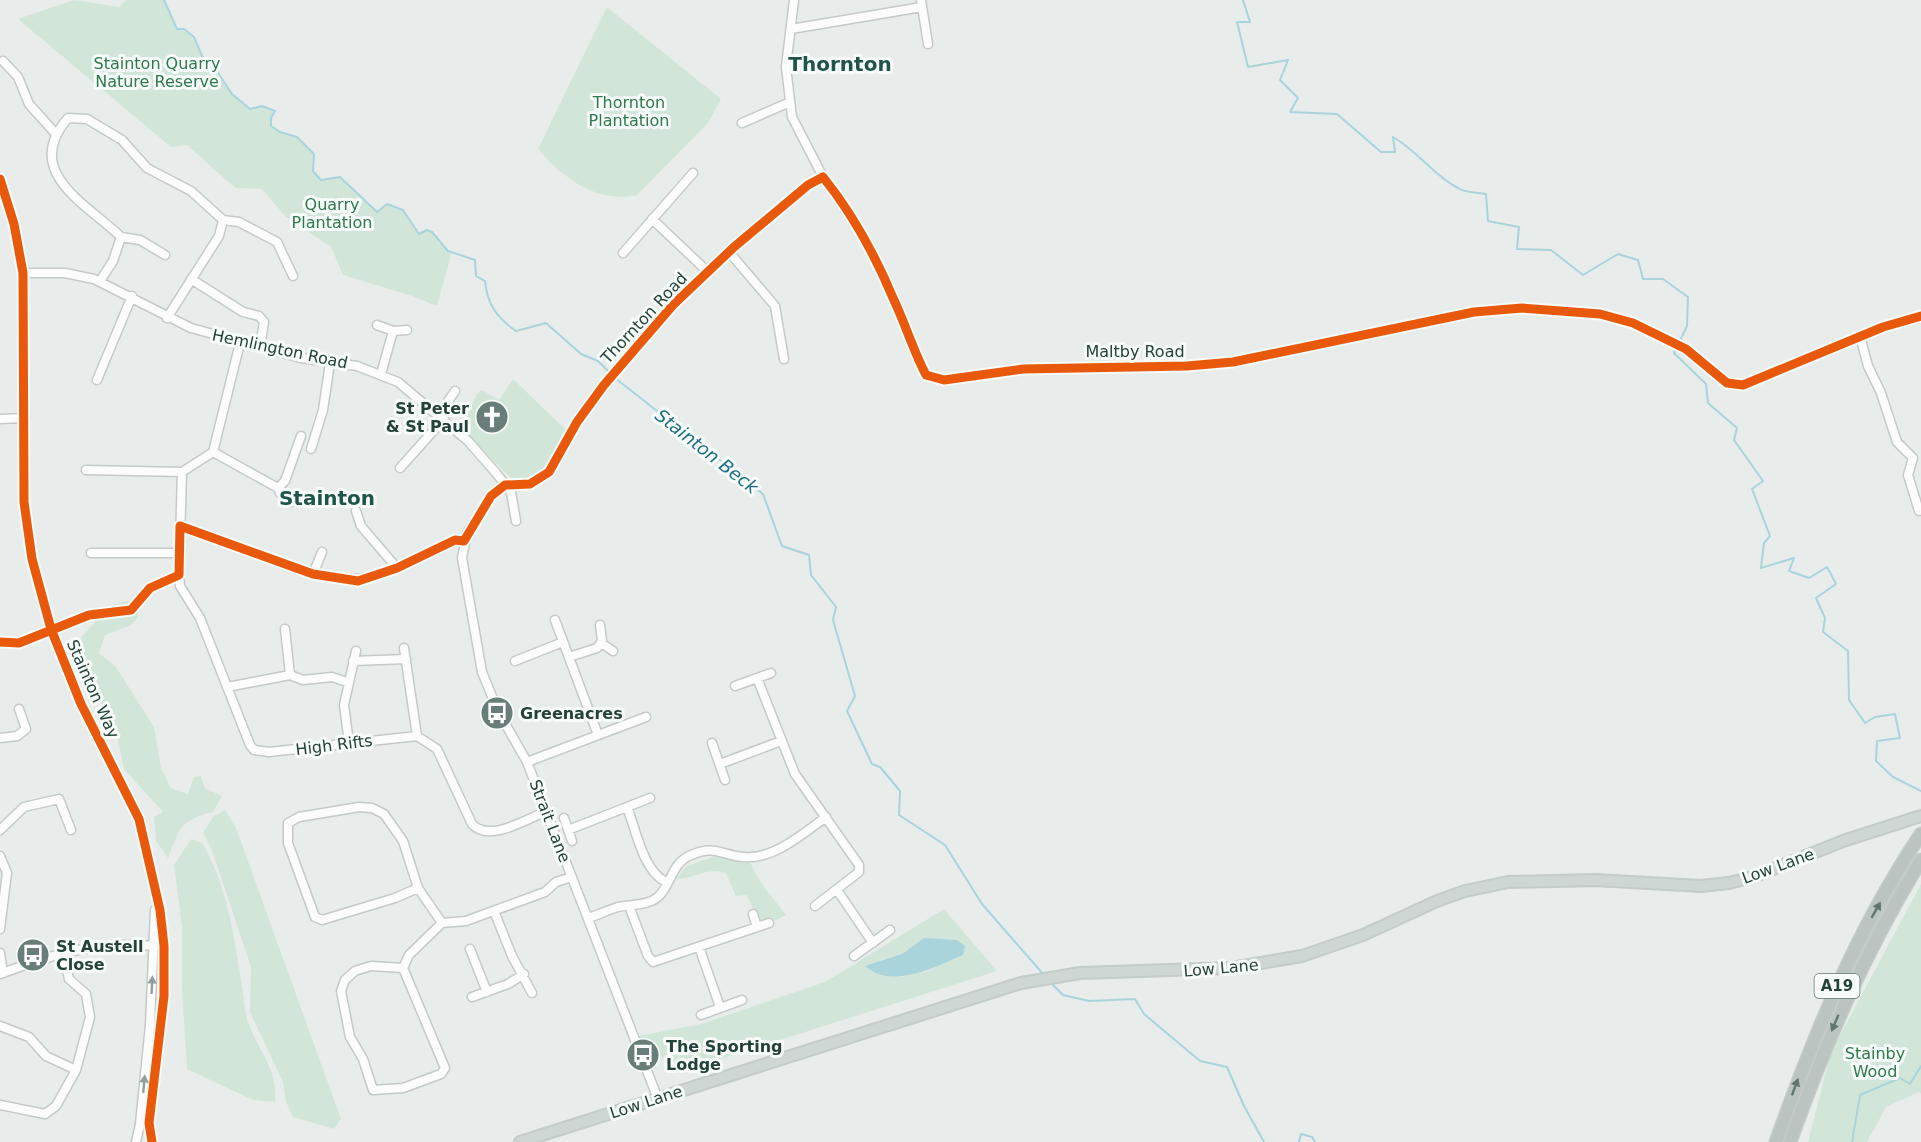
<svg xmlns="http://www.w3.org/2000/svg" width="1921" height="1142" viewBox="0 0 1921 1142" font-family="'DejaVu Sans',sans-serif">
<rect width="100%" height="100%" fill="#e8edeb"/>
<path fill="#d1e6d8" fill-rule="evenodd" d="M 74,0 L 119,7 L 126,0 L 164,0 L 176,29 C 196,31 193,46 204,57 C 216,69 222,83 232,94 C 237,100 245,104 250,109 L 262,106 L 275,111 L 271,118 L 272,126 L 280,132 L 297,137 L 314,154 L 313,171 L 321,180 L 340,177 L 377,212 L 387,204 L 403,210 L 419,234 L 427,230 L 432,232 L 451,255 L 437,306 L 412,296 L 343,275 L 331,247 L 285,216 L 262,189 L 235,188 L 187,145 L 171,147 L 18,19 Z
M 607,7 L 721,99 L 708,123 L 637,195 C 597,204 563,178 538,149 Z
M 513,379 L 567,431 L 545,471 L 532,481 L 512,479 L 461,428 L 477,394 L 482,390 L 499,400 Z
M 135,599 L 138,617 L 131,625 L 105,635 L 99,653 L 116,667 L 154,727 L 161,768 L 171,788 L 188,794 L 194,777 L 201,776 L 205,788 L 222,796 L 213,812 C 180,820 180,828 168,858 L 156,841 L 154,817 L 163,812 L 124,769 L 112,711 L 97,701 L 92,682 L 83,671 L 75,644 L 110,606 Z
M 225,810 L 236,828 L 341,1119 L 334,1129 L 293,1117 L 286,1102 L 283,1082 L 250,1012 L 251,967 L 211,848 L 203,833 L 213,817 Z
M 191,839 L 202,843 C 226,883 234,934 241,980 C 244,994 244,1012 249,1025 C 260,1053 278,1070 275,1102 L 253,1100 L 187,1069 L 182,989 L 182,927 L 174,865 Z
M 715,856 L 743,863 L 750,862 L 759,880 L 786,915 L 772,922 L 759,919 L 746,895 L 736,896 L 726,873 C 703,867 697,879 676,879 L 687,866 Z
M 1921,884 L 1921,1094 L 1919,1092 L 1886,1107 L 1867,1142 L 1808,1142 L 1831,1052 Z
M 944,909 L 997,971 L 686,1070 L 647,1049 L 638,1036 L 701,1024 L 825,982 ZM 924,938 L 963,955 L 926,971 L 902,977 L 865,967 L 902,954 Z"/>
<path fill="#a9d4db" d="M 924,938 L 957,940 L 965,946 L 963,955 C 935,967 892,990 865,966 L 902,954 Z"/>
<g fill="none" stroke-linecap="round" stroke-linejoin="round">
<path stroke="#a9d4db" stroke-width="2" d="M 164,0 L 177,29 L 184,29 L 194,37 L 202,56 L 211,62 L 232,94 L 250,109 L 262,106 L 275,111 L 271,118 L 271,126 L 280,132 L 297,137 L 314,154 L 313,171 L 321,180 L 340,177 L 377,212 L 387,204 L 403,210 L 419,234 L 427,230 L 432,232 L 448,251 L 475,260 L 476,276 L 485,281 C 487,304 497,318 516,331 L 546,323 L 581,354 L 598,361 L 611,374
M 1243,0 L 1250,22 L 1237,22 L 1248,67 L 1288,60 L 1280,80 L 1298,98 L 1290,112 L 1337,114 L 1381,152 L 1395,152 L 1393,137 C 1418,151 1433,175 1458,188 C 1465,193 1477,192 1486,194 L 1488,221 L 1519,227 L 1517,249 L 1551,250 L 1583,275 L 1618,254 L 1638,260 L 1643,279 L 1663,279 L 1688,297 L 1687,326 L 1674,353 L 1706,384 L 1708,403 L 1737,428 L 1734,440 L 1763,481 L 1752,489 L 1770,536 L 1764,543 L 1761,568 L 1794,558 L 1789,571 L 1809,578 L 1827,567 L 1836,584 L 1816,598 L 1825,618 L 1823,632 L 1848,651 L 1849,700 L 1865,723 L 1875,717 L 1895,714 L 1900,738 L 1877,741 L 1876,761 L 1893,777 L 1921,791
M 615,378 L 763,494 L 782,546 L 809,555 L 811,575 L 836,607 L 833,620 L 855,696 L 847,711 L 872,764 L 880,767 L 900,791 L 899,815 L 945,845 L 982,904 L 1044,975
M 1050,982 L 1063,995 L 1089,1001 L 1135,999 L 1144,1014 L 1200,1061 L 1227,1067 L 1244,1106 L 1264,1142
M 1299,1142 L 1301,1134 L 1312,1137 L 1315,1142
M 1852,1142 L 1860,1095 L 1900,1078 L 1910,1084 L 1921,1066"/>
<g stroke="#c5cac8" stroke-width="11">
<path id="minor" d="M 794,0 L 786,67 L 792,117 L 823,177 L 861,232 L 893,296 L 916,356 L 926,375 L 944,380 L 1023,369 L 1187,366 L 1233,362 L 1474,312 L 1522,308 L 1600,314 L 1633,323 L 1686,349 L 1727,383 L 1743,385 L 1883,327 L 1921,316
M 921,0 L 928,44
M 791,29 L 922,7
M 3,61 L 18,77 L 29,104 L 55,133
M 742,123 L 790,102
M 0,179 L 14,224 L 23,273 L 24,502 L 32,559 L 51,629 L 81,704 L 139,819 L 160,910 L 164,946 L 164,996 L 149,1123 L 152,1142
M 652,219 L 708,272
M 223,220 L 239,222 L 277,242 L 293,276
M 121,237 L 140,240 L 165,255
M 729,252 L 775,306 L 784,359
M 623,253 L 693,173
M 23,273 L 65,273 L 94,279 L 191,328 L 301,358 L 357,366 L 398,382 L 468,441 L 496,473 L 511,492 L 516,521
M 191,279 L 243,312 L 259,316 L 264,322 L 260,347
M 100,281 L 113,261 L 121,237 C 87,204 21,172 68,118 L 87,119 L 122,140 L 147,168 L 191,191 L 223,220 L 219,236 L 167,318
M 377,325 L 393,331 L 407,330
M 1860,336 L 1868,366 L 1881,393 L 1897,442 L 1913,458 L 1908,475 L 1919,511
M 240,343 L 213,452 L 182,472 L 179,575 L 180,586 L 200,618 L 250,745 L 254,750 L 269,752 L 417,736 L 437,749 L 472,824 C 489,843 527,819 547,811
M 381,374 L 393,331
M 97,380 L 132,296
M 439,415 L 455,391
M 0,419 L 25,418
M 311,449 L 323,410 L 330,363
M 213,452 L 278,488 L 280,493 L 291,502
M 400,468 L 444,419
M 86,470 L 182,472
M 278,488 L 285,481 L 301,436
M 356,511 L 361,526 L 397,568
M 180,526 L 284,564
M 91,553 L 180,553
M 296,568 C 364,594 394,570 455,540 L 464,541
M 313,574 L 322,552
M 555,620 L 598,735
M 285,629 L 290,675
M 601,643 L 613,651
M 404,648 L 417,736
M 569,657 L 597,648 L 602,641 L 600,625
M 353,661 L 406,659
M 515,661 L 563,642
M 757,678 L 795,774 L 859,865 L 859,872 L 815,906
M 735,686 L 771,673
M 227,687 L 290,675 L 303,680 L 332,677 L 347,682
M 0,738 L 17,736 L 26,729 L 19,709
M 349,743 L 344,705 L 356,651
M 712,743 L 725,780
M 527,762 L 646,717
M 720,764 L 781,741
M 627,807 C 636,830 643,871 666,882
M 564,818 L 572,841
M 0,830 L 24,807 L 59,799 L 71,830
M 568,830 L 650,798
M 0,856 L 7,873 L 0,929
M 418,888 L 395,898 L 322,920 L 315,917 L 288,843 L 288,823 L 299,817 L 359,807 L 372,808 L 384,814 L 403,841 L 418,888 L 442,923
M 837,890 L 873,943
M 629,906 L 648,956 L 653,962 L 769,923
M 494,911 L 512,956 L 532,993
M 753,914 L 757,927
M 588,918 C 598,915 608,910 618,907 C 631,904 647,906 658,897 C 671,886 671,863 691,855 C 715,844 723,856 744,857 C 773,860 804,833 826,817
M 442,923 L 466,921 L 545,892 L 556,882 L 572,877
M 699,947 L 720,1007
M 470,949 L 487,992
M 0,953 L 3,973
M 854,956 L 890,930
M 403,968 L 371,966 L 355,971 L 345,980 L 341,991 L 350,1037 L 363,1059 L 373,1090 L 403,1088 L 441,1074 L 445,1068 L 403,968 L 409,955 L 442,923
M 0,974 C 56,953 96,941 157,946
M 472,997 L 508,984 L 524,974
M 701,1015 L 742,1000
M 0,1026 L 29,1037 L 46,1056 L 76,1070
M 658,1099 L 527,762 L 498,711 L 482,672 L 462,558 L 467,533 L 491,496 L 505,485 L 530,484 L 549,472 L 577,422 L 604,385 L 673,305 L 734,247 L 808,185 L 823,177
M 0,1105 L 45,1114 L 56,1106 L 76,1070 L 90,1017 L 86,994 L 69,979 L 63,951
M 136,1142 L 140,1124 L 150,1025 L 155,910"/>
</g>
<g stroke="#c3ccc9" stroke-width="14">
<path id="major" d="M 520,1142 L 1021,983 L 1080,973 L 1231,968 L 1302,956 L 1363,935 L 1437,901 L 1465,891 L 1508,882 L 1595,880 L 1701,886 L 1729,883 L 1753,877 L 1843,841 L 1921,816"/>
</g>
<g stroke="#c3ccc9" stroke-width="15">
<path id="highway" d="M 1776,1142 C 1814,1035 1857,929 1921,834
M 1790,1142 C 1826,1041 1865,952 1921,860"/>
</g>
<use href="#minor" stroke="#fcfcfc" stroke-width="8"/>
<use href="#major" stroke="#cfd7d5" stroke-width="10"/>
<use href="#highway" stroke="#bcc4c2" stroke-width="12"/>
<g stroke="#f7fbf9" stroke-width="13">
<path id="cycleway" d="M 0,179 L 14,224 L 23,273 L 24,502 L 32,559 L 51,629 L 81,704 L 139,819 L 160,910 L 164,946 L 164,996 L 149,1123 L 152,1142
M 0,642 L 19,643 L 89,615 L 131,610 L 150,588 L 179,575 L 180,526 L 313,574 L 358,581 L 397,568 L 455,540 L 464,541 L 491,496 L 505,485 L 530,484 L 549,472 L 577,422 L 604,385 L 673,305 L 734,247 L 808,185 L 823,177 C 852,213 875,255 893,298 C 905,323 913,350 926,375 L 944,380 L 1023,369 L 1187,366 L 1233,362 L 1474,312 L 1522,308 L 1600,314 L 1633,323 L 1686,349 L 1727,383 L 1743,385 L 1883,327 L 1921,316"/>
</g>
<use href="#cycleway" stroke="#e8590c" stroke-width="9"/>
</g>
<defs><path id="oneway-solid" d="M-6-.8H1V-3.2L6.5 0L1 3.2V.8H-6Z" transform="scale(1.5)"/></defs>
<g fill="#617670">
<use href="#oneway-solid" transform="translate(1876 910) rotate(-60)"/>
<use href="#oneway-solid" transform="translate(1835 1023) rotate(113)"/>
<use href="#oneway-solid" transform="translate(1795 1087) rotate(-70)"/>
</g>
<g fill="#909f9b">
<use href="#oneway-solid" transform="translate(152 985) rotate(-87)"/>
<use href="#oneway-solid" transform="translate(144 1084) rotate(-85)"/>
</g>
<defs>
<g id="church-disc" transform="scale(1.725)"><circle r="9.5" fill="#697e78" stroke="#f7fbf9"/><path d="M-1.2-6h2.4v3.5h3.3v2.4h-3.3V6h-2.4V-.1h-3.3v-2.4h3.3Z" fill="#fff"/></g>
<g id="bus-disc" transform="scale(1.725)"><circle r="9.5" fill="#697e78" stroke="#f7fbf9"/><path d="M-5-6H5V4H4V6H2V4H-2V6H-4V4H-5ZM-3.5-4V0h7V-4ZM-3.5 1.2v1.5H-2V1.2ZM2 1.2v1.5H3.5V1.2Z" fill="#fff"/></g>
</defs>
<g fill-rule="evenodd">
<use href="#church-disc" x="492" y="417"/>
<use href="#bus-disc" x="497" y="713"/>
<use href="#bus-disc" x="33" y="955"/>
<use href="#bus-disc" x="643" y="1055"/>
</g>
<g text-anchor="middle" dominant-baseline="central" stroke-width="6" stroke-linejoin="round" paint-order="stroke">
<rect fill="#f7fbf9" stroke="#637a73" stroke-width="1.5" x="1814.5" y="974" width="45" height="24" rx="4.5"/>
<g font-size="15" font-weight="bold" fill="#24423a">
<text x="1837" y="986">A19</text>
</g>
<g font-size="16" fill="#2d7a4b" stroke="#f7fbf9">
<text x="157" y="63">Stainton Quarry<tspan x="157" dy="18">Nature Reserve</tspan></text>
<text x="629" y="102">Thornton<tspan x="629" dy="18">Plantation</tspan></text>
<text x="332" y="204">Quarry<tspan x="332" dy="18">Plantation</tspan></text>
<text x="1875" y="1053">Stainby<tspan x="1875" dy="18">Wood</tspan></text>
</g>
<g font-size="16" fill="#24423a" stroke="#f7fbf9">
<text transform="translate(644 318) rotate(-47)">Thornton Road</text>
<text transform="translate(280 349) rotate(12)">Hemlington Road</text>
<text x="1135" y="351">Maltby Road</text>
<text transform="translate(93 689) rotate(66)">Stainton Way</text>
<text transform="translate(334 745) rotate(-7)">High Rifts</text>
<text transform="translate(550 821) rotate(69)">Strait Lane</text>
<text transform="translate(1778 866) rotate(-20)">Low Lane</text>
<text transform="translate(1221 968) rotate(-5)">Low Lane</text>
<text transform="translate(646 1102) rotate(-18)">Low Lane</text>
</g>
<g font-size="16" font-weight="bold" fill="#24423a" stroke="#f7fbf9" text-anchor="start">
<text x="469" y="408" text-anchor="end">St Peter<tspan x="469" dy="18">&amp; St Paul</tspan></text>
<text x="520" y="713">Greenacres</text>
<text x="56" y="946">St Austell<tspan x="56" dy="18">Close</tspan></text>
<text x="666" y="1046">The Sporting<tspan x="666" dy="18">Lodge</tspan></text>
</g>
<g font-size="18" font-style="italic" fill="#1c6f80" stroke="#f7fbf9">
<text transform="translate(707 451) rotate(38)">Stainton Beck</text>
</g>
<g font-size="20" font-weight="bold" fill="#1f5548" stroke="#f7fbf9">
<text x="840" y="64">Thornton</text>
<text x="327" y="498">Stainton</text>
</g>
</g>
</svg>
